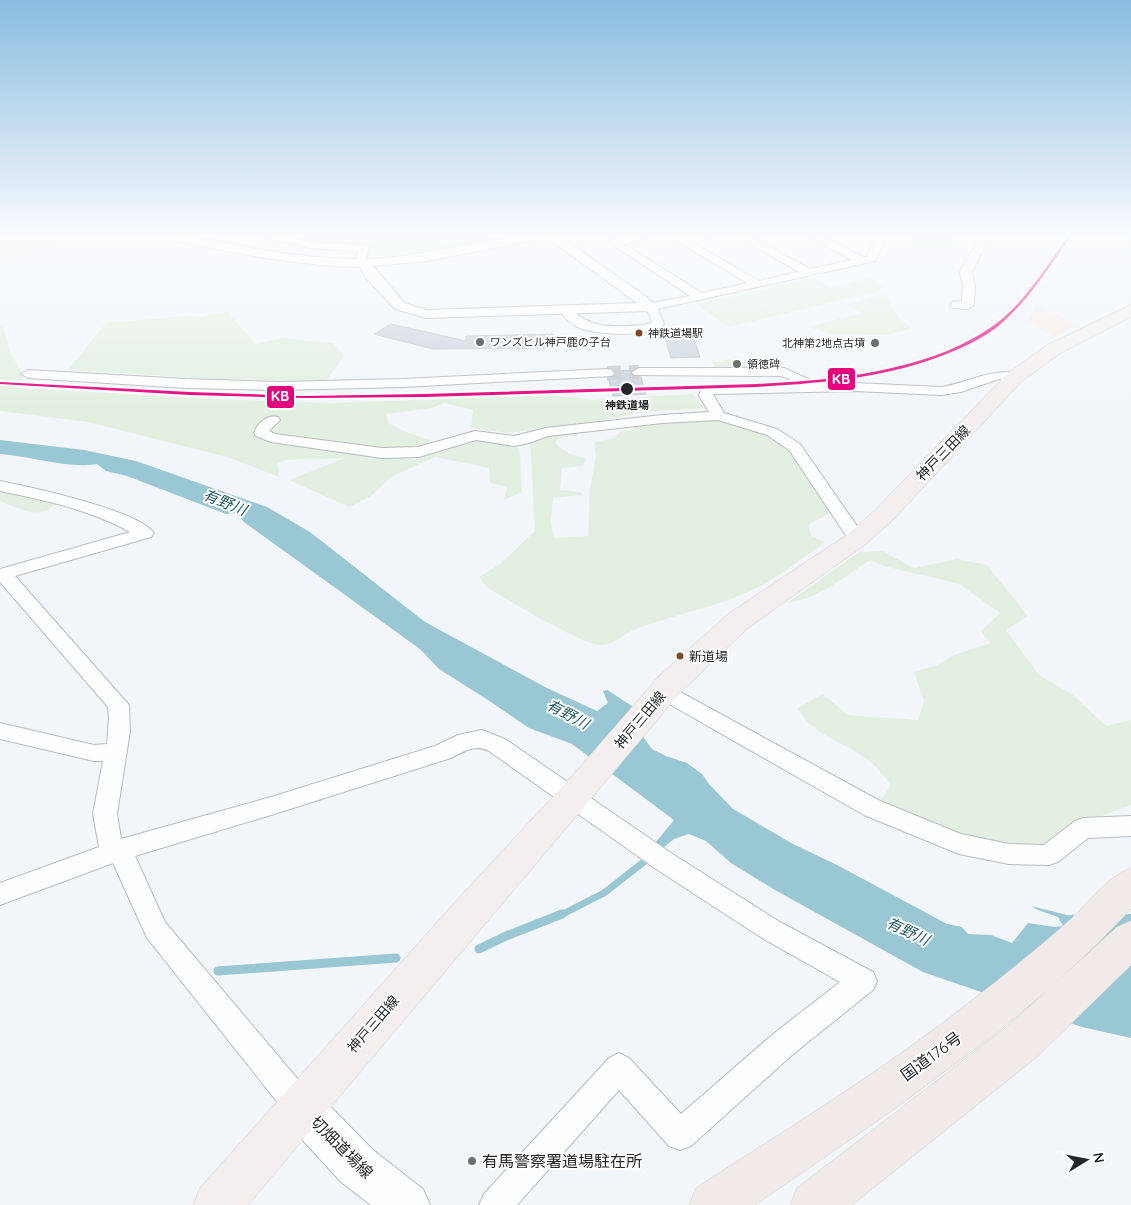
<svg xmlns="http://www.w3.org/2000/svg" width="1131" height="1205" viewBox="0 0 1131 1205" font-family="Quicksand,'Noto Sans JP',sans-serif">
<rect width="100%" height="100%" fill="#f2f6fa"/>
<path fill="#f6ede7" d="M 1036,307 L 1057,315 L 1076,326 L 1054,337 L 1028,321 Z"/>
<path fill="#f5eee6" d="M 0,237 L 70,237 L 0,266 Z"/>
<path fill="#e3f0e1" d="M 276,237 L 508,237 L 405,254 L 368,256 L 367,246 L 310,244 Z
M 902,237 L 974,237 L 974,238 L 959,238 C 939,257 924,246 902,237 Z
M 812,278 L 831,288 L 869,278 L 883,287 L 878,291 L 729,327 L 696,304 Z
M 888,293 L 887,298 C 893,311 900,320 912,328 L 888,335 L 832,334 L 808,327 L 861,313 L 847,304 Z
M 227,312 L 256,344 L 282,338 L 333,343 L 344,356 L 326,381 L 215,379 L 68,370 L 106,323 L 187,316 L 201,317 Z
M 0,327 L 3,327 L 11,354 L 23,374 L 21,388 L 213,399 L 331,403 L 534,396 L 574,397 L 592,400 L 692,394 L 705,408 L 642,412 L 592,423 L 508,433 L 471,428 L 473,410 L 444,403 L 432,408 L 387,414 L 388,423 L 404,431 L 430,440 L 425,446 L 388,456 L 415,460 L 481,439 L 516,443 L 520,455 L 522,492 L 504,500 L 507,487 L 490,483 L 489,468 L 435,457 L 391,477 L 371,496 L 349,507 L 289,480 L 345,458 L 286,460 L 277,464 L 279,477 L 230,458 L 88,422 L 0,411 Z
M 733,359 L 753,361 L 759,369 L 716,370 L 712,362 Z
M 710,420 L 728,422 L 768,433 L 789,447 L 834,511 L 808,525 L 812,537 L 825,542 C 805,556 784,573 762,585 C 723,607 677,613 636,629 C 625,633 615,644 602,645 C 583,646 507,599 486,587 L 479,577 L 500,564 L 535,531 L 530,439 L 551,433 L 578,432 L 577,436 L 567,436 L 556,440 L 556,444 L 568,453 L 586,459 L 583,466 L 562,468 L 560,490 L 581,492 L 582,495 L 553,498 L 551,520 L 553,538 L 588,536 L 590,488 L 596,457 L 594,442 L 615,438 L 620,432 L 632,430 L 640,422 Z
M 0,490 L 34,497 L 55,504 C 39,521 19,508 0,501 Z
M 882,551 L 914,568 L 957,559 L 987,565 L 1028,616 L 1006,630 L 1039,675 L 1073,695 L 1106,726 L 1131,720 L 1131,805 L 1067,829 L 1043,845 L 1010,845 L 953,832 L 879,803 L 891,785 C 883,775 875,764 864,757 C 842,741 811,735 798,708 L 823,694 L 848,715 L 918,720 L 924,701 L 914,672 L 937,665 L 954,655 L 990,643 L 981,631 L 1000,613 L 959,584 L 884,566 L 870,560 C 844,577 818,599 787,603 L 859,552 Z"/>
<path fill="#9ac7d4" d="M 0,440 L 84,450 L 136,461 L 267,507 L 310,532 L 425,622 L 547,688 L 597,711 L 608,703 L 603,691 L 607,690 L 635,708 L 633,723 L 652,749 L 666,756 L 687,763 L 702,774 L 709,784 L 733,809 L 793,844 L 837,865 L 947,924 L 962,927 L 968,934 L 991,935 L 1012,943 L 1028,923 L 1055,927 L 1063,926 L 1058,917 L 1038,910 L 1031,906 L 1067,915 L 1131,914 L 1131,1038 L 1082,1027 L 923,972 L 775,890 L 731,863 L 706,841 L 689,834 L 674,839 L 664,847 L 656,842 L 674,820 L 572,744 L 529,728 L 488,700 L 439,669 L 420,649 L 244,522 L 236,513 L 226,514 L 127,476 L 106,471 L 97,464 C 69,469 30,456 0,454 Z"/>
<g fill="none" stroke-linecap="round" stroke-linejoin="round">
<path stroke="#9ac7d4" stroke-width="7" d="M 559,916 L 604,893 L 645,861"/>
<path stroke="#9ac7d4" stroke-width="9" d="M 479,949 L 506,936 L 562,914
M 218,971 L 396,958"/>
</g>
<path fill="#ccd5de" stroke="#c3c6ca" d="M 391,324 L 466,341 L 466,336 L 553,334 L 555,348 L 433,349 L 374,334 Z
M 692,333 L 700,357 L 671,358 L 664,334 Z
M 632,370 L 630,372 L 632,376 L 641,377 L 646,394 L 613,396 L 608,378 L 614,377 L 615,371 Z"/>
<g fill="none" stroke-linecap="round" stroke-linejoin="round">
<path stroke="#c9cdd0" stroke-width="14" stroke-dasharray="14 8" stroke-linecap="butt" d="M 607,373 L 639,372"/>
<g stroke="#b8bbbe" stroke-width="2">
<path id="minor" d="M 265,237 L 287,237 L 309,242 L 364,245 L 369,248 L 366,259 L 369,263 L 364,266 L 360,265 L 356,259 L 358,251 L 309,248 Z
M 627,237 L 650,237 L 624,244 L 702,293 L 747,283 L 670,237 L 714,237 L 693,243 L 759,281 L 799,272 L 738,237 L 751,237 L 810,269 L 852,260 L 810,237 L 824,237 L 863,257 L 867,257 L 876,237 L 886,237 L 875,261 L 658,309 L 664,324 C 653,338 596,335 580,328 C 571,324 565,318 559,310 L 561,307 L 569,307 C 590,330 615,327 644,325 L 652,323 L 649,314 L 643,307 L 645,304 L 690,296 L 610,243 L 611,241 Z
M 975,237 L 985,237 L 987,242 L 972,272 L 975,287 L 974,305 L 968,309 L 952,308 L 950,305 L 952,302 L 962,301 L 963,287 L 960,272 L 977,242 Z
M 639,368 L 784,368 L 817,383 L 855,383 L 941,387 C 969,383 991,367 1020,374 L 1022,377 L 1015,381 L 999,379 L 961,392 L 941,395 L 855,391 L 713,394 L 724,413 L 777,429 L 800,444 L 866,539 L 863,543 L 857,544 L 851,543 L 789,450 L 767,435 L 718,420 L 662,423 L 548,436 L 529,443 L 514,446 L 476,440 L 419,457 L 382,458 L 271,442 L 256,436 L 254,433 C 257,423 268,414 278,417 L 280,420 L 269,431 L 275,434 L 382,448 L 418,447 L 475,431 L 514,436 L 546,428 L 662,415 L 709,412 L 699,396 L 701,389 L 707,386 L 799,384 L 782,376 L 634,375 L 632,372 Z
M 607,369 L 612,370 L 614,373 L 612,376 L 403,387 L 281,390 L 186,388 L 28,378 L 21,374 L 28,370 L 186,379 L 281,382 L 403,379 Z
M 0,481 C 30,487 138,510 154,533 L 151,537 L 15,576 L 129,705 L 130,731 L 117,814 L 121,839 L 271,797 L 435,746 L 458,735 L 482,730 L 505,739 L 674,855 L 780,922 L 873,972 L 877,981 L 873,990 L 792,1055 L 691,1146 L 680,1150 L 669,1146 L 619,1090 L 517,1205 L 479,1205 L 484,1194 L 609,1058 L 619,1053 L 629,1058 L 681,1114 L 772,1035 L 840,982 L 762,938 L 656,869 L 489,751 C 475,744 465,751 451,758 L 271,815 L 135,856 L 165,922 L 312,1096 L 316,1107 L 312,1118 L 301,1122 L 290,1118 L 147,938 L 113,863 L 0,905 L 0,883 L 99,847 L 93,814 L 103,761 L 94,761 L 0,739 L 0,723 L 94,745 L 107,744 L 109,718 L 108,707 L 0,582 L 0,569 L 130,532 C 91,510 44,500 0,491 Z
M 664,685 L 671,687 L 880,801 L 961,834 L 1009,844 L 1044,845 L 1075,821 L 1083,818 L 1131,816 L 1131,836 L 1088,838 L 1058,862 L 1049,865 L 1009,864 L 959,854 L 864,815 L 657,697 L 654,692 L 657,687 Z"/>
</g>
<g stroke="#b8bbbe" stroke-width="2">
<path id="tertiary" d="M 170,237 C 204,237 235,245 268,251 C 299,256 331,259 363,259 C 421,259 478,237 536,237 L 530,241 L 427,261 L 373,266 L 405,303 L 427,310 L 637,303 L 546,237 L 561,237 L 647,297 L 656,307 L 654,310 L 649,311 L 426,318 L 395,309 L 366,278 L 360,267 C 297,266 237,253 176,241 Z"/>
</g>
<g stroke="#b8bbbe" stroke-width="2">
<path id="secondary" d="M 301,1086 L 316,1092 L 373,1150 L 423,1189 L 430,1205 L 371,1205 L 341,1182 L 286,1122 L 280,1107 L 286,1092 Z"/>
</g>
<g stroke="#ced1d3" stroke-width="1">
<path id="primary" d="M 1131,305 L 1131,317 L 1061,353 L 1022,381 L 892,521 L 866,544 L 748,628 L 681,692 L 248,1205 L 193,1205 L 200,1188 L 456,901 L 573,775 L 659,676 L 728,614 L 848,534 L 874,511 L 1008,373 L 1047,345 Z"/>
</g>
<g stroke="#ced1d3" stroke-width="1">
<path id="trunk" d="M 1131,868 L 1131,909 L 1098,943 L 1050,988 L 999,1031 L 893,1110 L 755,1205 L 689,1205 L 696,1188 C 790,1127 887,1068 975,998 C 1007,973 1040,947 1071,919 C 1090,901 1107,877 1131,868 Z
M 1131,921 L 1131,965 L 1038,1056 L 852,1205 L 790,1205 L 797,1188 L 1008,1026 L 1117,927 Z"/>
</g>
<use href="#minor" fill="#fdfefe" fill-rule="evenodd"/>
<use href="#tertiary" fill="#fdfefe" fill-rule="evenodd"/>
<use href="#secondary" fill="#fdfefe" fill-rule="evenodd"/>
<use href="#primary" fill="#f4efee" fill-rule="evenodd"/>
<use href="#trunk" fill="#f1eae9" fill-rule="evenodd"/>
<g stroke="#fff" stroke-width="4">
<path id="rail-1" d="M 1067,237 L 1070,237 C 1050,267 1029,299 1002,323 C 986,337 968,345 949,353 C 888,378 822,383 756,387 L 424,397 L 304,398 L 190,395 L 0,384 L 0,382 L 190,392 L 304,396 L 424,394 L 756,384 C 821,381 886,375 947,351 C 965,343 981,335 997,323 C 1026,300 1046,267 1067,237 Z"/>
</g>
<use href="#rail-1" fill="#e5007d" fill-rule="evenodd"/>
</g>
<linearGradient id="sky" x2="0" y2="1"><stop stop-color="#89bce0"/><stop offset="0.58" stop-color="#f9fbfd"/><stop offset="1" stop-color="#f9fbfd" stop-opacity="0"/></linearGradient>
<rect width="1131" height="406" fill="url(#sky)"/>
<g fill="#7a4b2a" stroke="#fff" stroke-width="2">
<circle cx="639" cy="333" r="4.5"/>
<circle cx="680" cy="656" r="4.5"/>
</g>
<g fill="#6c6f73" stroke="#fff" stroke-width="2">
<circle cx="480" cy="342" r="5"/>
<circle cx="875" cy="343" r="5"/>
<circle cx="737" cy="364" r="5"/>
<circle cx="472" cy="1161" r="5"/>
</g>
<circle fill="#24272a" stroke="#fff" stroke-width="2" cx="627" cy="389" r="7"/>
<g text-anchor="middle" dominant-baseline="central" stroke-width="4" stroke-linejoin="round" paint-order="stroke">
<g font-size="11" fill="#24272a" stroke="#fff" text-anchor="start">
<text x="648" y="333">神鉄道場駅</text>
</g>
<g font-size="11" fill="#24272a" stroke="#fff" text-anchor="start">
<text x="490" y="342">ワンズヒル神戸鹿の子台</text>
<text x="865" y="343" text-anchor="end">北神第2地点古墳</text>
<text x="747" y="364">領徳碑</text>
</g>
<g font-size="11" font-weight="bold" fill="#24272a" stroke="#fff">
<text x="627" y="405">神鉄道場</text>
</g>
<g font-size="13" fill="#24272a" stroke="#fff" text-anchor="start">
<text x="689" y="656">新道場</text>
</g>
<g font-size="14" fill="#24272a" stroke="#fff">
<text transform="translate(943 453) rotate(-46)">神戸三田線</text>
<text transform="translate(640 720) rotate(-50)">神戸三田線</text>
<text transform="translate(373 1024) rotate(-49)">神戸三田線</text>
</g>
<g font-size="15" font-style="italic" fill="#245965" stroke="#fff">
<text transform="translate(225 502) rotate(22)">有野川</text>
<text transform="translate(568 714) rotate(28)">有野川</text>
<text transform="translate(908 931) rotate(25)">有野川</text>
</g>
<g font-size="16" fill="#24272a" stroke="#fff">
<text transform="translate(931 1056) rotate(-36)">国道176号</text>
<text transform="translate(342 1147) rotate(45)">切畑道場線</text>
</g>
<g font-size="16" fill="#24272a" stroke="#fff" text-anchor="start">
<text x="482" y="1161">有馬警察署道場駐在所</text>
</g>
</g>
<g stroke="#fff" stroke-width="2">
<rect x="827" y="367" width="29" height="24" rx="5" fill="#e5007d"/>
<rect x="266" y="385" width="29" height="24" rx="5" fill="#e5007d"/>
</g>
<g font-size="14" text-anchor="middle" font-weight="bold" fill="#fff">
<text x="841" y="384">KB</text>
<text x="280" y="401">KB</text>
</g>
<g transform="translate(1086 1160) rotate(80)" stroke="#ffffff" stroke-width="4" paint-order="stroke">
<path d="M0-4L9 19L0 12L-9 19Z" fill="#24272a"/>
<text y="-8" font-size="14" font-weight="bold" text-anchor="middle" fill="#24272a">N</text>
</g>
</svg>
